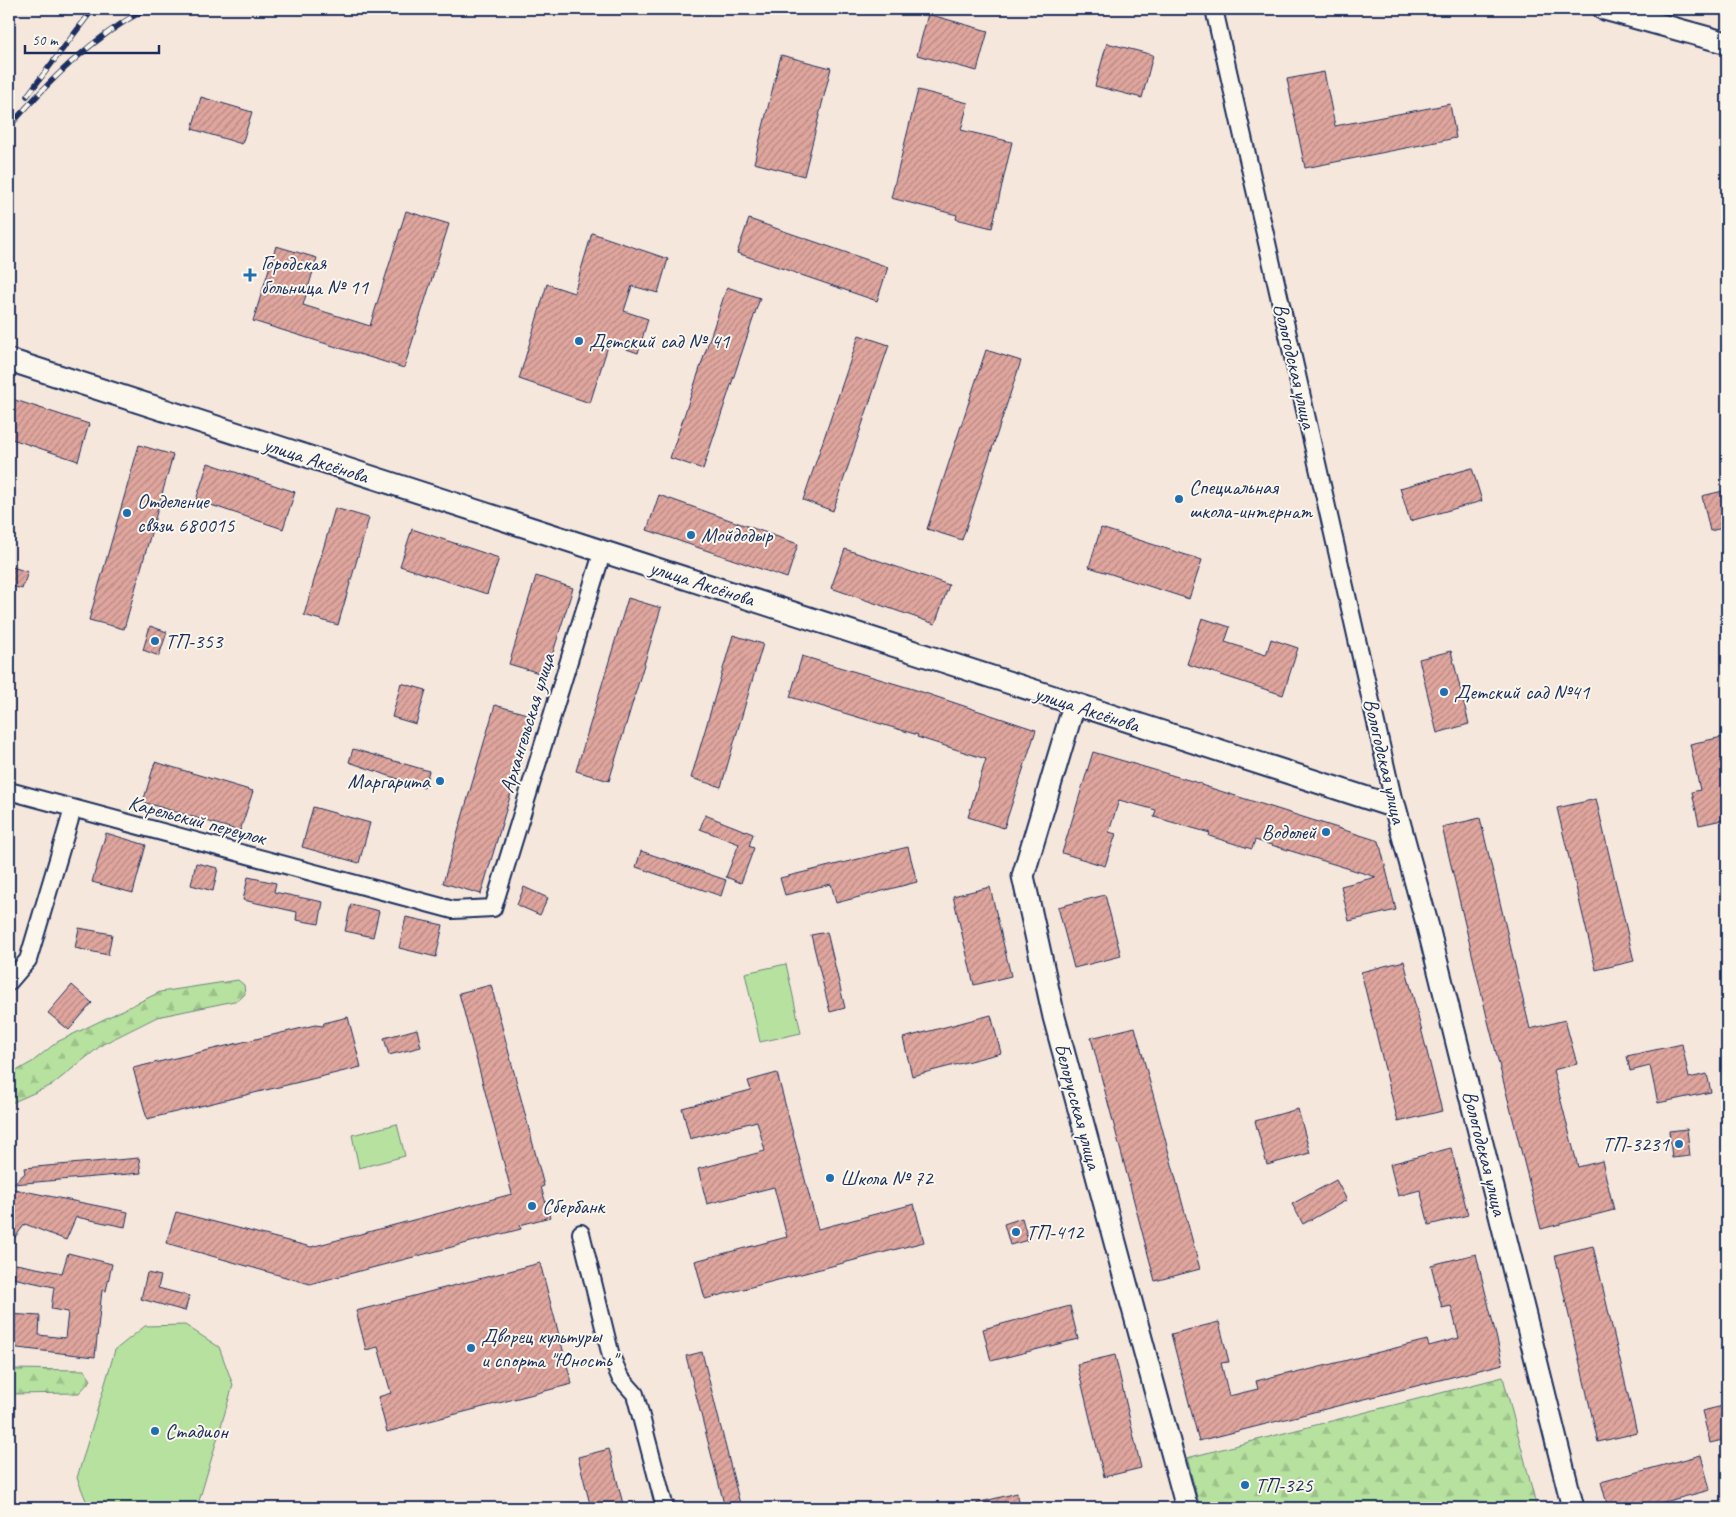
<svg xmlns="http://www.w3.org/2000/svg" width="1736" height="1517" viewBox="0 0 1736 1517" font-family="Caveat,sans-serif">
<defs>
<pattern id="forest-firs" width="22" height="20" patternUnits="userSpaceOnUse" patternTransform="scale(1.25)"><rect width="22" height="20" fill="#b7e19e"/><path d="M5 1l3.5 6h-7zM16 11l3.5 6h-7z" fill="#9dc18a"/></pattern>
<pattern id="building-hatch" width="6" height="6" patternUnits="userSpaceOnUse" patternTransform="scale(1.25)"><rect width="6" height="6" fill="#e0a69e"/><path d="M-1 1l2-2M0 6l6-6M5 7l2-2" fill="none" stroke="#b58884"/></pattern>
</defs>
<rect width="100%" height="100%" fill="#f6e7dc"/>
<filter id="ink" filterUnits="userSpaceOnUse"><feTurbulence type="fractalNoise" baseFrequency=".02" numOctaves="2"/><feDisplacementMap in="SourceGraphic" scale="10" xChannelSelector="R" yChannelSelector="G"/><feConvolveMatrix kernelMatrix="1 2 1 2 8 2 1 2 1" color-interpolation-filters="sRGB"/></filter>
<g filter="url(#ink)">
<path fill="url(#forest-firs)" stroke="#69887e" d="M 238,980 L 244,985 L 245,994 L 239,1000 L 157,1017 L 103,1044 L 52,1085 L 9,1104 L 9,1075 L 32,1062 L 57,1042 L 160,992 Z
M 9,1369 L 84,1370 L 91,1380 L 79,1393 L 9,1394 Z
M 1503,1377 L 1537,1508 L 1200,1508 L 1187,1458 Z"/>
<path fill="#b7e19e" stroke="#69887e" d="M 786,964 L 801,1033 L 760,1042 L 745,973 Z
M 397,1124 L 405,1156 L 359,1168 L 352,1135 Z
M 185,1325 L 219,1347 L 233,1385 L 197,1508 L 89,1508 L 77,1478 L 115,1350 L 145,1326 Z"/>
<path fill="url(#building-hatch)" stroke="#1b2f5e" d="M 928,14 L 988,31 L 977,71 L 917,55 Z
M 1107,43 L 1153,55 L 1142,98 L 1095,86 Z
M 781,55 L 831,68 L 804,176 L 754,163 Z
M 1324,72 L 1335,126 L 1450,104 L 1456,138 L 1305,168 L 1287,79 Z
M 918,90 L 968,103 L 961,130 L 1012,142 L 992,228 L 956,219 L 957,215 L 891,198 Z
M 201,97 L 252,112 L 242,144 L 192,129 Z
M 406,211 L 449,224 L 404,368 L 253,321 L 276,246 L 317,258 L 303,305 L 370,326 Z
M 749,219 L 888,267 L 877,301 L 737,253 Z
M 592,233 L 668,259 L 658,293 L 632,286 L 624,311 L 648,319 L 638,353 L 609,343 L 590,403 L 519,379 L 547,284 L 574,293 Z
M 727,287 L 760,298 L 703,469 L 670,458 Z
M 859,335 L 889,345 L 833,511 L 803,500 Z
M 986,350 L 1021,361 L 962,540 L 927,529 Z
M 9,398 L 89,424 L 78,461 L 9,438 Z
M 139,445 L 173,455 L 124,629 L 89,620 Z
M 208,463 L 295,492 L 283,529 L 196,500 Z
M 1472,468 L 1482,501 L 1410,521 L 1400,488 Z
M 1727,490 L 1727,527 L 1710,531 L 1702,496 Z
M 659,495 L 798,544 L 787,578 L 647,530 Z
M 335,508 L 369,518 L 338,625 L 304,615 Z
M 1101,528 L 1202,560 L 1189,599 L 1089,567 Z
M 412,529 L 499,558 L 487,594 L 400,566 Z
M 845,549 L 949,585 L 935,624 L 831,588 Z
M 9,566 L 28,572 L 22,589 L 9,585 Z
M 536,576 L 573,588 L 546,675 L 509,664 Z
M 628,598 L 661,608 L 609,781 L 576,771 Z
M 1202,618 L 1230,627 L 1225,642 L 1266,655 L 1271,639 L 1298,648 L 1283,695 L 1187,664 Z
M 150,626 L 167,632 L 159,656 L 143,650 Z
M 733,635 L 763,644 L 721,787 L 691,778 Z
M 1451,651 L 1469,724 L 1437,733 L 1419,659 Z
M 802,656 L 913,689 L 1036,730 L 1004,828 L 968,817 L 986,759 L 917,737 L 918,735 L 790,697 Z
M 401,683 L 426,690 L 416,724 L 392,717 Z
M 495,705 L 534,716 L 481,894 L 443,883 Z
M 1727,736 L 1727,819 L 1699,825 L 1692,792 L 1700,790 L 1690,744 Z
M 353,749 L 429,771 L 424,788 L 349,762 Z
M 1093,752 L 1202,784 L 1201,785 L 1379,841 L 1396,910 L 1349,921 L 1341,886 L 1376,877 L 1255,840 L 1252,849 L 1209,836 L 1210,833 L 1154,817 L 1156,810 L 1119,800 L 1109,832 L 1116,834 L 1105,866 L 1062,853 Z
M 155,762 L 253,791 L 240,831 L 143,802 Z
M 1596,799 L 1634,961 L 1596,970 L 1557,808 Z
M 313,807 L 370,823 L 359,863 L 302,847 Z
M 705,815 L 753,834 L 749,846 L 754,848 L 741,883 L 726,877 L 739,844 L 700,829 Z
M 1480,818 L 1530,1029 L 1565,1020 L 1577,1064 L 1553,1070 L 1578,1167 L 1602,1161 L 1614,1210 L 1541,1229 L 1487,1017 L 1442,827 Z
M 106,833 L 146,845 L 133,893 L 92,882 Z
M 908,847 L 917,882 L 836,903 L 831,884 L 785,895 L 780,878 Z
M 641,851 L 726,880 L 721,896 L 636,867 Z
M 196,863 L 218,868 L 213,891 L 191,885 Z
M 248,877 L 276,883 L 274,892 L 323,902 L 319,924 L 296,920 L 297,912 L 243,900 Z
M 524,887 L 548,898 L 540,915 L 517,905 Z
M 990,887 L 1011,976 L 974,985 L 953,896 Z
M 1105,895 L 1121,956 L 1074,968 L 1058,907 Z
M 351,904 L 379,911 L 373,937 L 345,931 Z
M 406,917 L 443,925 L 436,957 L 399,948 Z
M 79,928 L 112,934 L 108,955 L 75,948 Z
M 827,932 L 845,1008 L 830,1012 L 811,935 Z
M 1404,961 L 1442,1111 L 1398,1122 L 1361,972 Z
M 72,985 L 92,1003 L 69,1030 L 48,1013 Z
M 491,985 L 544,1186 L 541,1187 L 550,1217 L 520,1225 L 521,1229 L 310,1284 L 166,1243 L 176,1212 L 311,1247 L 512,1194 L 459,993 Z
M 991,1015 L 1001,1053 L 912,1076 L 903,1038 Z
M 348,1017 L 361,1067 L 147,1119 L 133,1068 L 315,1025 L 323,1026 L 324,1023 Z
M 1135,1027 L 1200,1269 L 1155,1281 L 1091,1038 Z
M 417,1029 L 421,1047 L 389,1055 L 384,1038 Z
M 1682,1044 L 1689,1078 L 1707,1074 L 1711,1092 L 1658,1103 L 1650,1066 L 1630,1071 L 1627,1056 Z
M 777,1073 L 818,1229 L 914,1204 L 924,1242 L 705,1299 L 695,1261 L 787,1237 L 774,1187 L 707,1204 L 698,1169 L 765,1151 L 757,1121 L 690,1139 L 682,1108 L 751,1090 L 748,1081 Z
M 1298,1109 L 1310,1153 L 1267,1165 L 1255,1121 Z
M 1687,1129 L 1690,1156 L 1672,1158 L 1669,1131 Z
M 1451,1148 L 1468,1215 L 1429,1225 L 1420,1190 L 1398,1196 L 1390,1164 Z
M 139,1158 L 141,1173 L 13,1184 L 25,1173 L 24,1168 Z
M 1336,1180 L 1347,1200 L 1303,1224 L 1292,1204 Z
M 9,1188 L 128,1212 L 125,1227 L 76,1217 L 66,1240 L 25,1224 L 9,1245 Z
M 1022,1218 L 1028,1240 L 1010,1245 L 1004,1224 Z
M 1593,1246 L 1637,1433 L 1598,1442 L 1555,1255 Z
M 68,1253 L 112,1264 L 106,1291 L 102,1290 L 95,1357 L 9,1347 L 9,1314 L 40,1316 L 39,1335 L 65,1338 L 68,1312 L 51,1309 L 54,1287 L 13,1278 L 16,1264 L 62,1273 Z
M 1476,1254 L 1503,1364 L 1199,1441 L 1171,1334 L 1219,1322 L 1229,1362 L 1221,1363 L 1229,1396 L 1258,1389 L 1256,1381 L 1291,1372 L 1292,1374 L 1427,1340 L 1429,1346 L 1459,1338 L 1451,1306 L 1442,1308 L 1431,1265 Z
M 540,1263 L 572,1384 L 387,1432 L 378,1397 L 391,1393 L 378,1347 L 366,1350 L 356,1311 Z
M 147,1273 L 161,1276 L 158,1288 L 189,1296 L 185,1311 L 141,1299 Z
M 1070,1306 L 1078,1339 L 991,1361 L 983,1329 Z
M 702,1352 L 741,1508 L 725,1508 L 686,1356 Z
M 1115,1355 L 1141,1468 L 1104,1477 L 1077,1364 Z
M 1727,1405 L 1727,1439 L 1710,1443 L 1702,1411 Z
M 609,1449 L 624,1508 L 591,1508 L 578,1457 Z
M 1701,1455 L 1710,1490 L 1641,1508 L 1608,1508 L 1601,1482 Z
M 1017,1493 L 1021,1508 L 978,1508 L 977,1503 Z"/>
<g fill="none" stroke-linecap="round" stroke-linejoin="round">
<g stroke="#1b2f5e" stroke-width="20">
<path id="minor" d="M 1214,9 L 1395,807
M 9,791 L 453,910 L 493,908 L 603,550
M 9,982 L 28,960 L 73,809
M 581,1233 L 611,1356 L 620,1377 L 635,1394 L 665,1508"/>
</g>
<g stroke="#1b2f5e" stroke-width="25">
<path id="tertiary" d="M 1604,9 L 1727,43
M 9,360 L 1395,807 L 1428,927 L 1573,1508
M 1074,705 L 1023,876 L 1054,1017 L 1187,1508"/>
</g>
<use href="#minor" stroke="#fbf7ec" stroke-width="16"/>
<use href="#tertiary" stroke="#fbf7ec" stroke-width="21"/>
<g stroke="#1b2f5e" stroke-width="5.5">
<path id="rail" d="M 27,96 L 93,9
M 9,127 C 49,81 91,38 146,9"/>
</g>
<use href="#rail" stroke="#fbf7ec" stroke-width="4" stroke-dasharray="11" stroke-linecap="butt"/>
</g>
</g>
<g fill="#1f6fb2" stroke="#fbf7ec" stroke-width="2">
<path d="M247.5 267.5h5v5h5v5h-5v5h-5v-5h-5v-5h5z"/>
<circle cx="579" cy="341" r="5"/>
<circle cx="1179" cy="499" r="5"/>
<circle cx="127" cy="513" r="5"/>
<circle cx="691" cy="535" r="5"/>
<circle cx="155" cy="641" r="5"/>
<circle cx="1444" cy="692" r="5"/>
<circle cx="440" cy="781" r="5"/>
<circle cx="1326" cy="832" r="5"/>
<circle cx="1679" cy="1144" r="5"/>
<circle cx="830" cy="1178" r="5"/>
<circle cx="532" cy="1206" r="5"/>
<circle cx="1016" cy="1232" r="5"/>
<circle cx="471" cy="1348" r="5"/>
<circle cx="155" cy="1431" r="5"/>
<circle cx="1245" cy="1485" r="5"/>
</g>
<g text-anchor="middle" dominant-baseline="central" stroke-width="4" stroke-linejoin="round" paint-order="stroke">
<g font-size="21" fill="#1b2f5e" stroke="#fbf7ec" text-anchor="start">
<text x="261" y="263">Городская<tspan x="261" dy="24">больница № 11</tspan></text>
<text x="589" y="341">Детский сад № 41</text>
<text x="1189" y="487">Специальная<tspan x="1189" dy="24">школа-интернат</tspan></text>
<text x="137" y="501">Отделение<tspan x="137" dy="24">связи 680015</tspan></text>
<text x="701" y="535">Мойдодыр</text>
<text x="165" y="641">ТП-353</text>
<text x="1454" y="692">Детский сад №41</text>
<text x="430" y="781" text-anchor="end">Маргарита</text>
<text x="1316" y="832" text-anchor="end">Водолей</text>
<text x="1669" y="1144" text-anchor="end">ТП-3231</text>
<text x="840" y="1178">Школа № 72</text>
<text x="542" y="1206">Сбербанк</text>
<text x="1026" y="1232">ТП-412</text>
<text x="481" y="1336">Дворец культуры<tspan x="481" dy="24">и спорта "Юность"</tspan></text>
<text x="165" y="1431">Стадион</text>
<text x="1255" y="1485">ТП-325</text>
</g>
<g font-size="21" fill="#1b2f5e" stroke="#fbf7ec">
<text transform="translate(1295 366) rotate(77)">Вологодская улица</text>
<text transform="translate(316 460) rotate(18)">улица Аксёнова</text>
<text transform="translate(702 583) rotate(18)">улица Аксёнова</text>
<text transform="translate(1087 709) rotate(18)">улица Аксёнова</text>
<text transform="translate(527 723) rotate(-73)">Архангельская улица</text>
<text transform="translate(1385 761) rotate(77)">Вологодская улица</text>
<text transform="translate(197 820) rotate(15)">Карельский переулок</text>
<text transform="translate(1078 1106) rotate(75)">Белорусская улица</text>
<text transform="translate(1485 1153) rotate(76)">Вологодская улица</text>
</g>
</g>
<rect width="1736" height="1517" fill="none" stroke="#fbf7ec" stroke-width="30"/>
<rect x="15" y="15" width="1706" height="1487" fill="none" stroke="#1b2f5e" stroke-width="2" filter="url(#ink)"/>
<path d="M25 45v8h134v-8" fill="none" stroke="#1b2f5e" stroke-width="2.5"/>
<text x="32" y="45" font-size="15" fill="#1b2f5e" stroke="#fbf7ec" stroke-width="4" paint-order="stroke">50 m</text>
</svg>
